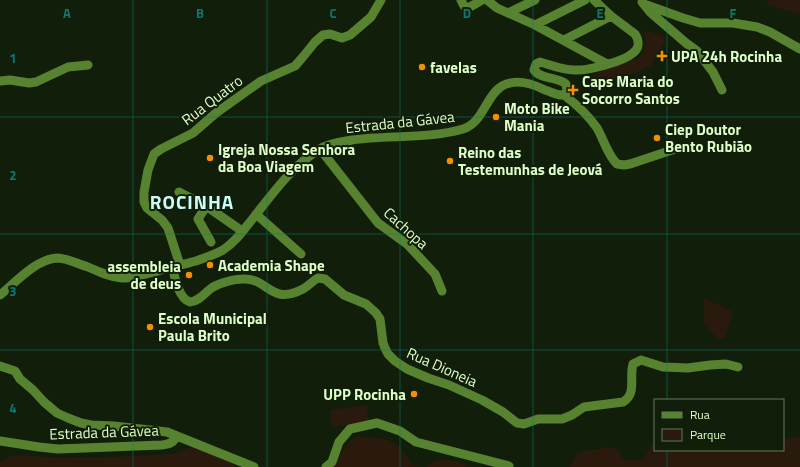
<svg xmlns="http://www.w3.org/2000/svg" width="800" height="467" viewBox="0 0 800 467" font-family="'Titillium Web',sans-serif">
<rect width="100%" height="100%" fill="#111f0a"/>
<path fill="#2a1a0d" d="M 768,0 L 800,0 L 800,14 L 767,5 Z
M 644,30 L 666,37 L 660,52 L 652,64 L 645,69 L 618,79 L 589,78 L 612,66 L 638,58 C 646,53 645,39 644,30 Z
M 704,298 L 733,312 L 725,337 L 719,340 L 704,323 Z
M 366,405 L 369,422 L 332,427 L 330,410 Z
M 359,436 C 389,440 397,437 413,466 L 420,467 L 334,467 L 349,441 Z
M 800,436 L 800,467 L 569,467 L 578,453 L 607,447 L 617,449 L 624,460 L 643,460 L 652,445 L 655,445 L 655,450 L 783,450 L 783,439 Z
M 192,447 L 224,457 L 237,467 L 0,467 L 0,462 C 6,460 7,457 14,455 L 61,458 L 115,457 L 172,454 Z
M 437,460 L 456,461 L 468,467 L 426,467 Z"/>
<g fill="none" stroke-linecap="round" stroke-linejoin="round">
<path stroke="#578330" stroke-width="9" d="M 461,0 L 464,6 L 468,8 L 482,0
M 487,0 L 497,8 L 535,25 L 607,64
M 642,2 L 650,12 L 686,43 L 697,51 L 713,72 L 722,90
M 644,4 L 683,18 L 700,23 L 733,23 L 757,27 L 770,32 L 800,49
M 508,13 L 535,0
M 535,25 L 585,0
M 564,40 L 611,16
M 0,81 L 10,80 L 29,83 L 36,82 L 68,67 L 88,65
M 564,95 C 576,104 588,115 597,128 C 604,140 607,154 617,164 L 624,165 L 630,164 L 678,148
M 320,149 L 378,223 L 407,244 L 435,274 L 442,291
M 179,192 L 206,206 L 242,231
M 209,202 L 198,219 L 211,242
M 256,214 L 301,254
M 180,265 L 168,228 L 162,220 L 147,208 L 144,202 L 144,192 L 148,170 L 154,154 L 161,149 L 193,133 L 216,113 L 261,81 L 295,66 L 302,58 L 315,42 L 323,35 L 330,34 L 342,38 L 350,35 L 371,17 L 381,0
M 173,267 C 174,277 179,299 190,302 C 200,301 205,292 213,287 C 220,283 234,279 243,279 C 269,278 270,306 303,289 C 309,286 312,281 318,278 L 325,279 L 344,295 L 366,304 L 376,313 L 380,319 L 383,343 L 385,348 L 388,354 L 395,361 L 407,369 L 428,378 L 449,385 L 482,400 L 503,412 L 517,423 L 524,424 L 538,419 L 562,419 L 572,415 L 584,407 L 623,402 C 637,394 629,377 633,364 L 641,360 L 663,367 L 688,368 L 710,365 L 726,364 L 738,367
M 0,295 C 15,283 36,259 57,258 C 67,258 78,264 88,267 C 99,272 110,277 122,278 C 134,278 143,274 154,272 C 168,268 182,265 196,261 C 205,258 214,255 223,250 C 236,242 245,228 254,217 C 273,193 294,164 320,149 C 329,143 341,142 352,140 C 387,135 429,139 463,129 C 486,122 486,88 510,83 C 522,80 535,85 545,90 C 552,92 557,96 564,95 L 567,91 L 566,84 C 557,76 541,80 534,70 L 536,64 L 540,62 C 551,65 562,70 574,70 C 587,71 623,62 633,53 C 640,48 639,40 635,34 L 611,16 L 594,0
M 0,366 L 15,371 L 20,379 L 33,390 L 44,402 L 57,413 L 68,418 L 81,423 L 91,425 L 114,426 L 167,432 L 172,434 L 175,439 C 172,444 167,444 162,445 L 58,449 L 39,447 L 0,441
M 172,434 L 254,467
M 326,467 L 332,462 L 339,442 L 350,429 L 377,423 L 400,431 L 416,442 L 509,466"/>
</g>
<path fill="none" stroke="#0f766e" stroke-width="1" stroke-opacity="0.55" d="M 133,0 L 133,467M 267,0 L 267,467M 400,0 L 400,467M 533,0 L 533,467M 667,0 L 667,400M 0,117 L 800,117M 0,234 L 800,234M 0,350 L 800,350M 667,450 L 667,467"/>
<g fill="#f39000" stroke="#111f0a" stroke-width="1.5">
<path d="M660 50h4v4h4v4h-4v4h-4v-4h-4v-4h4z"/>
<circle cx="422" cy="67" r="4"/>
<path d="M571 84h4v4h4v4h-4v4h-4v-4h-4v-4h4z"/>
<circle cx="496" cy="117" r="4"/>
<circle cx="657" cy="138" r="4"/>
<circle cx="210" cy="158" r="4"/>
<circle cx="450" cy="161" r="4"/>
<circle cx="210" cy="265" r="4"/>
<circle cx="189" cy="275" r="4"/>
<circle cx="150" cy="327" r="4"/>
<circle cx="414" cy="394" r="4"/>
</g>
<g text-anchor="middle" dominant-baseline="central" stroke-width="4" stroke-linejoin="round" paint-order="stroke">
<g font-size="15" font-weight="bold" fill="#deffc8" stroke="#111f0a" text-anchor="start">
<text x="671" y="56">UPA 24h Rocinha</text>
<text x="430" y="67">favelas</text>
<text x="582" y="81">Caps Maria do<tspan x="582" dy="17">Socorro Santos</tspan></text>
<text x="504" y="108">Moto Bike<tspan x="504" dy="17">Mania</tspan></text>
<text x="665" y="129">Ciep Doutor<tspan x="665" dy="17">Bento Rubião</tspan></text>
<text x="218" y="149">Igreja Nossa Senhora<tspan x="218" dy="17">da Boa Viagem</tspan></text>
<text x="458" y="152">Reino das<tspan x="458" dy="17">Testemunhas de Jeová</tspan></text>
<text x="218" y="265">Academia Shape</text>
<text x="181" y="266" text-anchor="end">assembleia<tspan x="181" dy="17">de deus</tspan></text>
<text x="158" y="318">Escola Municipal<tspan x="158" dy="17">Paula Brito</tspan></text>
<text x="406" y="394" text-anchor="end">UPP Rocinha</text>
</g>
<g font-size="15" fill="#deffc8" stroke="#111f0a">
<text transform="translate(212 100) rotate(-37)">Rua Quatro</text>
<text transform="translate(400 122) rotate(-6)">Estrada da Gávea</text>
<text transform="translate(406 228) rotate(42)">Cachopa</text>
<text transform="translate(442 367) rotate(24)">Rua Dioneia</text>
<text transform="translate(104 432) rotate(-2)">Estrada da Gávea</text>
</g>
<g font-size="19" font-weight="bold" letter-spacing="1" fill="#cafff7" stroke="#111f0a">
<text x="192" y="201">ROCINHA</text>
</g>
</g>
<g font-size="13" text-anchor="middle" font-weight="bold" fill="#0f766e" stroke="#111f0a" stroke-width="4" stroke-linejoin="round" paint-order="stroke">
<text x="67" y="18">A</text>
<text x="200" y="18">B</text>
<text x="333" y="18">C</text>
<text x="467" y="18">D</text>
<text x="600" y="18">E</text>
<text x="733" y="18">F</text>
<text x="13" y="63">1</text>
<text x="13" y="180">2</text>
<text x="13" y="296">3</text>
<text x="13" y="413">4</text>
</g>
<rect x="654" y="399" width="130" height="52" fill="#111f0a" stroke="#637956"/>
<rect x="662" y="412" width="20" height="6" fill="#578330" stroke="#637956"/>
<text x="690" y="419" font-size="12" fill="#deffc8">Rua</text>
<rect x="662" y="429" width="20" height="12" fill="#2a1a0d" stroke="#637956"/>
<text x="690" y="439" font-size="12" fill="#deffc8">Parque</text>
</svg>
